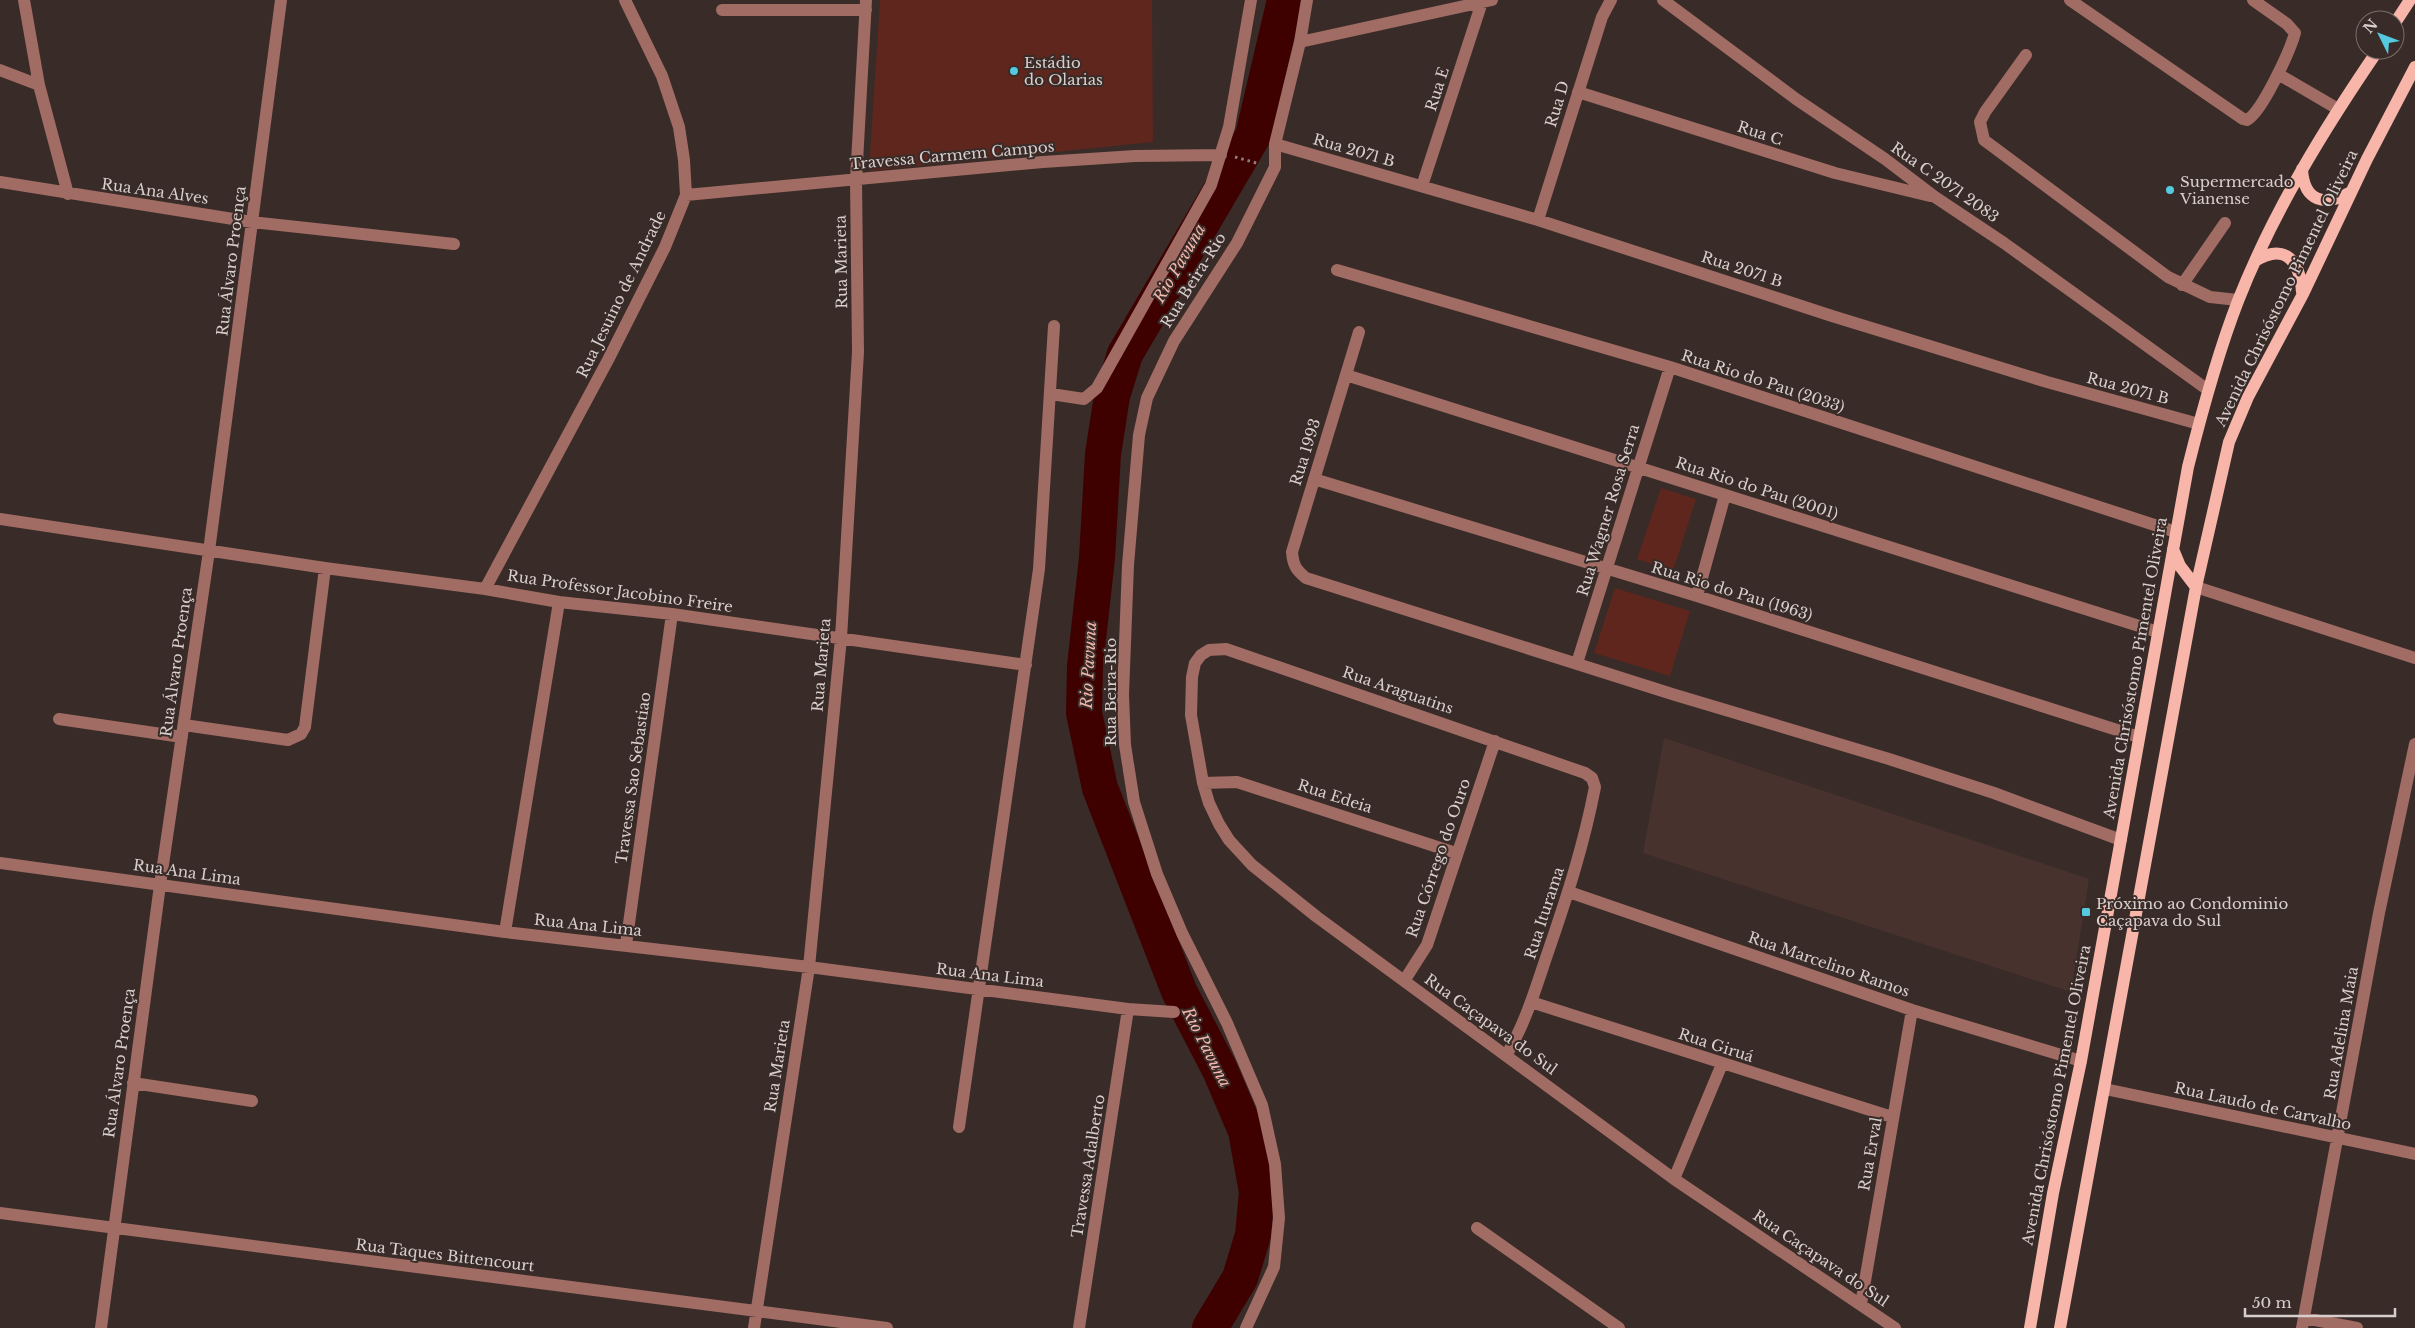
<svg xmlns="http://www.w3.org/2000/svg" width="2415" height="1328" viewBox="0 0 2415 1328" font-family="'Libre Baskerville',serif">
<rect width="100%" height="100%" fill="#392b28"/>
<path fill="#47322e" d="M 1664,738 L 2089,879 L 2071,992 L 1643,853 Z"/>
<path fill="#5f261e" d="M 880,0 L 1152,0 L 1153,142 L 869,171 Z
M 1661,488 L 1696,499 L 1673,571 L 1637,559 Z
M 1615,588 L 1690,611 L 1670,676 L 1594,653 Z"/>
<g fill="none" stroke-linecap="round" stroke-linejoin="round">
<path stroke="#3e0100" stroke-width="36" d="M 1210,1328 L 1240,1278 L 1253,1235 L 1257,1192 L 1246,1131 L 1220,1070 L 1179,991 L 1100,788 L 1084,713 L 1085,666 L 1097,558 L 1103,454 L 1112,396 L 1125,354 L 1253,136 L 1285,0"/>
<path stroke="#8c817f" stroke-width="3" stroke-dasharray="2.5 4" stroke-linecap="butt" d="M 1235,157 L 1260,164"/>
<path stroke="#a06c63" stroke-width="12" d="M 24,0 L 39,85 L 68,194
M 1663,0 L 1796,99 L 1885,159 L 1935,197 L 2004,243 L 2208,390
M 2070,0 L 2243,119 L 2247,120 C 2262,112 2290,51 2295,33 L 2287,24 L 2253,0
M 722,10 L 866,10
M 1300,42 L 1492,0
M 2026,55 L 1985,112 L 1980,122 L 1984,140 L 2168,277 L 2210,297 L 2238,300
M 0,70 L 39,85
M 2278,74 L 2338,109
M 1578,92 L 1835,173 L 1930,196
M 1275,144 L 1538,220 L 1832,316 L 2047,382 L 2199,424
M 0,182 L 252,222 L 454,244
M 1422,186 L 1482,2
M 686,195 L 1043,162 L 1135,156 L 1221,155
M 1538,220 L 1602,17 L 1611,0
M 1337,270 L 1670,367 L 2176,532
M 2182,285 L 2225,223
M 1359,332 L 1292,552 C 1293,565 1296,570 1306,578 L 1672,694 L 1889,759 L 1994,793 L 2121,840
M 1346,375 L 2158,632
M 1051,394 L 1084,399 L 1097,388 L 1211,185 L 1229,127 L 1251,0
M 1314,479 L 1697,596 L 2139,737
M 0,519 L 325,568 L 485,589 L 559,602 L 672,614 L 1026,665
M 2196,587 L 2415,658
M 485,589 L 608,360 L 665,247 L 686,195 L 684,160 L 679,127 L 662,76 L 625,0
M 1697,596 L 1725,495
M 1577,663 L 1670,367
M 59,719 L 182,737
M 184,725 L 288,740 L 301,734 L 305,727 L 325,568
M 1203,783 L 1237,782 L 1456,853
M 0,863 L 505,932 L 809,967 L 1128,1009 L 1174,1012
M 1569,892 L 1912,1010 L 2081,1061
M 505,932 L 559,602
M 626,945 L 672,614
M 1404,981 L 1427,945 L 1495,741
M 1531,1002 L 1892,1117
M 1507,1054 C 1526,1022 1536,987 1548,952 C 1567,897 1584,844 1595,787 L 1592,778 L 1585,773 L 1226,649 L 1209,650 L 1201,655 L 1195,663 L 1192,677 L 1191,715 L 1203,783 L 1209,803 L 1219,824 L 1229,840 L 1252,865 L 1317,917 L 1674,1179 L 1895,1328
M 133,1083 L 252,1101
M 2105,1089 L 2415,1154
M 959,1127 L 1039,569 L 1054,326
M 1674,1179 L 1722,1064
M 0,1213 L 887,1328
M 1477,1228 L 1619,1328
M 1861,1304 L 1912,1010
M 2304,1318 L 2357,1328
M 101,1328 L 160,885 L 209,551 L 281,0
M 754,1328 L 809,967 L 841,638 L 858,352 L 856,180 L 866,0
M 1079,1328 L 1128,1009
M 1246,1328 L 1274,1267 L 1279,1218 L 1275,1164 L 1262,1105 L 1227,1023 L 1182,933 L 1157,874 L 1134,802 L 1125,745 L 1123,695 L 1128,565 L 1139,435 L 1147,398 L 1174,341 L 1237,243 L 1275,167 L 1275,144 L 1300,42 L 1307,0
M 2302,1328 L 2379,913 L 2415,744"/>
<path stroke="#f7b6a9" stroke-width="12" d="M 2395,23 L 2410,0
M 2302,169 C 2304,202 2325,207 2351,192
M 2255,261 C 2286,242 2300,262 2302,292
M 2173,549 L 2180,566 L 2196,587
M 2030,1328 L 2053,1193 L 2081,1061 L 2188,467 C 2202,411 2217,355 2238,301 C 2273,212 2324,129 2378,50
M 2060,1328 L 2196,587 L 2229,442 L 2248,397 L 2303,294 L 2367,159 L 2415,67"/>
</g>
<g fill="#55cade" stroke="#392b28" stroke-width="2">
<circle cx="1014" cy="71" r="5"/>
<circle cx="2170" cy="190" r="5"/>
<rect x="2081" y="907" width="10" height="10" rx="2.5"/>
</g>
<g text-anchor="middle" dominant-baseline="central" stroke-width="4" stroke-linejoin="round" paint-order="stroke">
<g font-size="15" fill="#d8cfcd" stroke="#392b28" text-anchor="start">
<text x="1024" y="62">Estádio<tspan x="1024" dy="17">do Olarias</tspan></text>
<text x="2180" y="181">Supermercado<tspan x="2180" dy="17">Vianense</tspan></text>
<text x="2096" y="903">Próximo ao Condominio<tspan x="2096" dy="17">Caçapava do Sul</tspan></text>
</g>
<g font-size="15" fill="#d8cfcd" stroke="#392b28">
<text transform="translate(1437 89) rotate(-72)">Rua E</text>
<text transform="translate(1557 104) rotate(-73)">Rua D</text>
<text transform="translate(1760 133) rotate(18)">Rua C</text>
<text transform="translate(1354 150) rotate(16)">Rua 2071 B</text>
<text transform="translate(952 155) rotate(-5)">Travessa Carmem Campos</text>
<text transform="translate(1945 182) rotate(35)">Rua C 2071 2083</text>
<text transform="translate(155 191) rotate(8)">Rua Ana Alves</text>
<text transform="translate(231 261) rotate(-83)">Rua Álvaro Proença</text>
<text transform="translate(841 262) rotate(-91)">Rua Marieta</text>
<text transform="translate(1742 269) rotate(18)">Rua 2071 B</text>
<text transform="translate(1193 280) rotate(-58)">Rua Beira-Rio</text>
<text transform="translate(2286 288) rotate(-64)">Avenida Chrisóstomo Pimentel Oliveira</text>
<text transform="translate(621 294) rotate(-64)">Rua Jesuino de Andrade</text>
<text transform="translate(1763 381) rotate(18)">Rua Rio do Pau (2033)</text>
<text transform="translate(2128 388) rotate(15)">Rua 2071 B</text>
<text transform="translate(1305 452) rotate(-73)">Rua 1993</text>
<text transform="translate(1757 488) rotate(18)">Rua Rio do Pau (2001)</text>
<text transform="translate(1608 510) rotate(-73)">Rua Wagner Rosa Serra</text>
<text transform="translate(620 591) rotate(8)">Rua Professor Jacobino Freire</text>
<text transform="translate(1732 591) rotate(17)">Rua Rio do Pau (1963)</text>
<text transform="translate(176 662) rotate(-82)">Rua Álvaro Proença</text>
<text transform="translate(821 665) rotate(-85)">Rua Marieta</text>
<text transform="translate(2135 668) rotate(-80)">Avenida Chrisóstomo Pimentel Oliveira</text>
<text transform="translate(1398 690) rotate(19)">Rua Araguatins</text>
<text transform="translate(1110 692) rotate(-90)">Rua Beira-Rio</text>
<text transform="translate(633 778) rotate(-82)">Travessa Sao Sebastiao</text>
<text transform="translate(1335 796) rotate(18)">Rua Edeia</text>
<text transform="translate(1438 858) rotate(-71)">Rua Córrego do Ouro</text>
<text transform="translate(187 872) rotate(8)">Rua Ana Lima</text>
<text transform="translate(1544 913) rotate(-72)">Rua Iturama</text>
<text transform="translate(588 925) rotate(6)">Rua Ana Lima</text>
<text transform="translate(1829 964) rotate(19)">Rua Marcelino Ramos</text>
<text transform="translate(990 975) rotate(7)">Rua Ana Lima</text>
<text transform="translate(1491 1024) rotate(36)">Rua Caçapava do Sul</text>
<text transform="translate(2341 1033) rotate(-80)">Rua Adelina Maia</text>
<text transform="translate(1716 1045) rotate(18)">Rua Giruá</text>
<text transform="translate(119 1063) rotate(-82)">Rua Álvaro Proença</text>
<text transform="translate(777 1066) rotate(-81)">Rua Marieta</text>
<text transform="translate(2056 1095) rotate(-79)">Avenida Chrisóstomo Pimentel Oliveira</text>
<text transform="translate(2263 1106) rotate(12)">Rua Laudo de Carvalho</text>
<text transform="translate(1870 1154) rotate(-80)">Rua Erval</text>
<text transform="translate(1088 1166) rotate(-81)">Travessa Adalberto</text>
<text transform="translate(445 1255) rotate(7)">Rua Taques Bittencourt</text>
<text transform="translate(1821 1258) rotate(34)">Rua Caçapava do Sul</text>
</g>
<g font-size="16" font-style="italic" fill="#f3b6aa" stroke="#392b28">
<text transform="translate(1179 263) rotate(-60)">Rio Pavuna</text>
<text transform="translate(1088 665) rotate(-87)">Rio Pavuna</text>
<text transform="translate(1207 1047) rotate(63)">Rio Pavuna</text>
</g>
</g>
<g transform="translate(2380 35) rotate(312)"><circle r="24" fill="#392b28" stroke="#796d6a"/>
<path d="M0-4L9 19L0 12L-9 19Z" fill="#55cade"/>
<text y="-8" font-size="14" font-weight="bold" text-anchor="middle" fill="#d8cfcd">N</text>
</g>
<path d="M2245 1308v8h150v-8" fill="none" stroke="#d8cfcd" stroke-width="2.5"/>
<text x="2252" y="1308" font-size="15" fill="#d8cfcd" stroke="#392b28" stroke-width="4" paint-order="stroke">50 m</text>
</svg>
